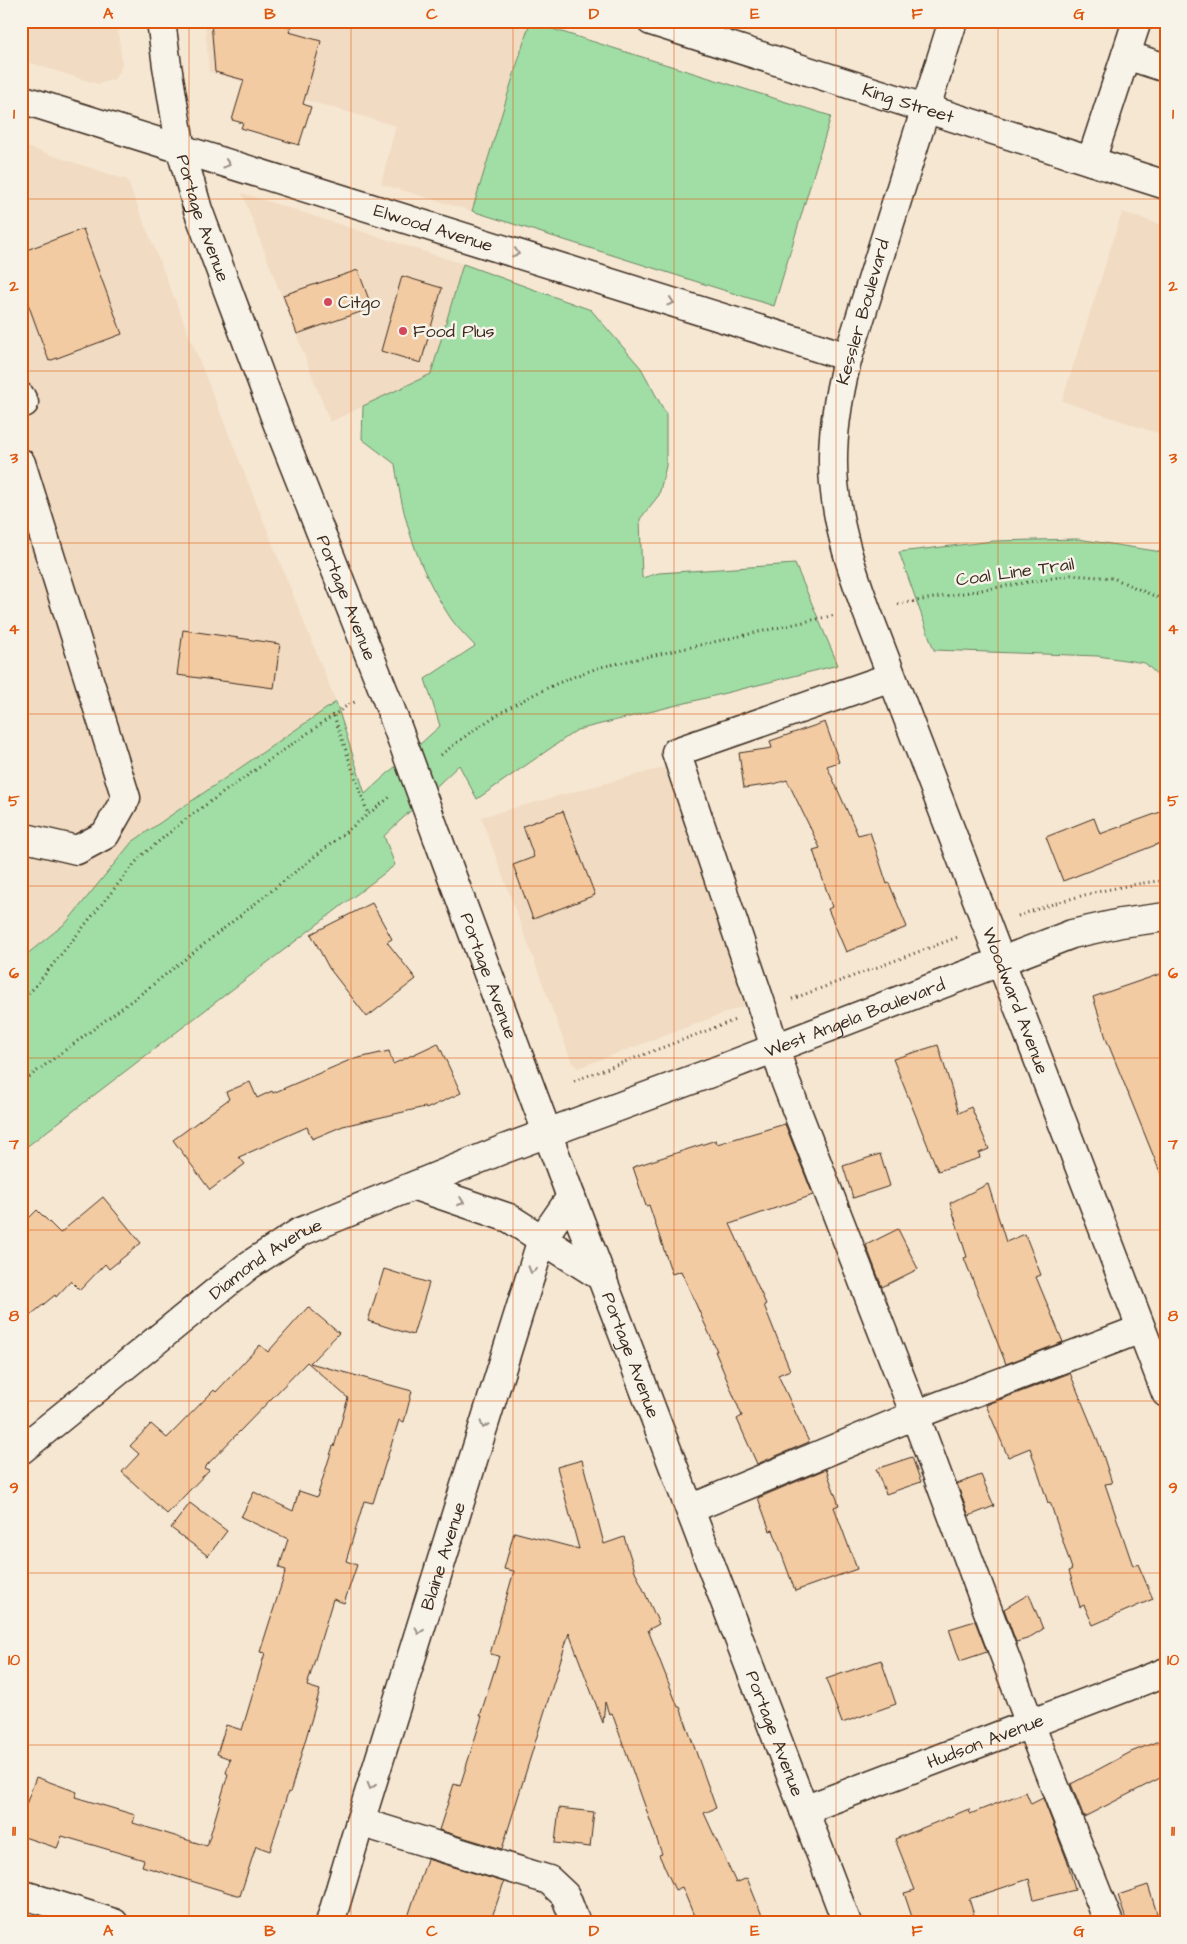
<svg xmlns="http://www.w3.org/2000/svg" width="1187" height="1944" viewBox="0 0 1187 1944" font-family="'Architects Daughter',sans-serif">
<rect width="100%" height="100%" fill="#f6e7d3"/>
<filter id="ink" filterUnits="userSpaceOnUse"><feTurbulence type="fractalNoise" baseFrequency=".02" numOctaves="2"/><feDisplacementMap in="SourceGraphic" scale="10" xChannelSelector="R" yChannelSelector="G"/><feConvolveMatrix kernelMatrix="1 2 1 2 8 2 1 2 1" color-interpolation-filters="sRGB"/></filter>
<g filter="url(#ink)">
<path fill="#f1dbc2" d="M 21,21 L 117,21 L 122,65 L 119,73 L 114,79 L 98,84 L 21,60 Z
M 205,21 L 530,22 L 472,211 L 381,184 L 396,126 L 209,72 Z
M 21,145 L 127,180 L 336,702 L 132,842 L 67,922 L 21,959 Z
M 242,193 L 463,264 L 431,374 L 330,422 Z
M 1122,212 L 1166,226 L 1166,436 L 1062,401 Z
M 669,766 L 746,1005 L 578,1068 L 572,1063 L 481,817 Z"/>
<path fill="#a0dea5" stroke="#6e8462" d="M 530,22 L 831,116 L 774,306 L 472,211 Z
M 463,264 L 591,310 L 641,368 L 666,414 L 666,466 L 659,495 L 640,519 L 642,578 L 659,573 L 795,564 L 838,665 L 577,730 L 477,799 L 459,765 L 384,836 L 395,865 L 21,1151 L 21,959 L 67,922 L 132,842 L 336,702 L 365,794 L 440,726 L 425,679 L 475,646 C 466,636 455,626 448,614 C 417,566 403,520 395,464 L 362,439 L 363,406 L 431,374 Z
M 1078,539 L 1162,552 L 1166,554 L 1166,683 L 1145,663 L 1098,656 L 934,650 L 899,552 L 994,541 Z"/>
<path fill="#f3cba3" stroke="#3b2a1e" d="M 211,21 L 270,21 L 291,27 L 289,32 L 321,41 L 303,104 L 311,107 L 299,145 L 241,128 L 243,123 L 232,120 L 244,80 L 215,72 Z
M 83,229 L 122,334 L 49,361 L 27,301 L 21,303 L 21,252 Z
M 358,270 L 372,308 L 297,334 L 283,295 Z
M 402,276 L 442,288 L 421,363 L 381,351 Z
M 183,630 L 280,644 L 274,688 L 177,675 Z
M 825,722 L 839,762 L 827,766 L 858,835 L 870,832 L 887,884 L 889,883 L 907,927 L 846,952 L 828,909 L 832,907 L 813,850 L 820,848 L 787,780 L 774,784 L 744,788 L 739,753 L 772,748 L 770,741 Z
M 1166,810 L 1166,841 L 1063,881 L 1046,837 L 1094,818 L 1100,834 Z
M 563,811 L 595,895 L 533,919 L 513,865 L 534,857 L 523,826 Z
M 372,903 L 392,939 L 387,942 L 416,979 L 367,1017 L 329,968 L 311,934 Z
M 1166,972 L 1166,1182 L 1164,1182 L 1107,1041 L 1093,997 Z
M 438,1043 L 461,1093 L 426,1109 L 425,1107 L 343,1126 L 312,1139 L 307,1127 L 239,1157 L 245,1164 L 210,1190 L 173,1140 L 229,1099 L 226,1092 L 250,1082 L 257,1098 L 272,1091 L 273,1093 L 350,1060 L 389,1051 L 393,1064 Z
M 938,1045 L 959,1113 L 971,1107 L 989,1149 L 979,1153 L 980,1158 L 938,1171 L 893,1059 Z
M 785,1124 L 813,1195 L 730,1224 L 766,1304 L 764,1305 L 790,1370 L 778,1375 L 809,1442 L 757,1464 L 737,1419 L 742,1416 L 715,1351 L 717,1351 L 681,1271 L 672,1274 L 649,1205 L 646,1206 L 633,1167 L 716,1140 L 717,1144 Z
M 880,1154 L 890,1186 L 853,1198 L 843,1166 Z
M 988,1184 L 1006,1242 L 1025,1234 L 1041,1275 L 1036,1277 L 1063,1342 L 1006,1364 L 964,1258 L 967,1257 L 950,1203 Z
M 103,1197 L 141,1243 L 109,1269 L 105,1264 L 80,1290 L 71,1281 L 56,1297 L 55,1295 L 21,1323 L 21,1226 L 37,1210 L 60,1233 Z
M 898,1229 L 918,1269 L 882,1287 L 866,1245 Z
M 384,1269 L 429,1283 L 413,1335 L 368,1321 Z
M 308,1307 L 339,1333 L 310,1363 L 412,1391 L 404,1422 L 399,1420 L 373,1503 L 364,1501 L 346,1561 L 357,1565 L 344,1603 L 333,1599 L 307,1686 L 320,1690 L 290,1793 L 288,1792 L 270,1851 L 256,1846 L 240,1896 L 142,1866 L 144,1860 L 62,1836 L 57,1848 L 21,1836 L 21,1818 L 36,1777 L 77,1792 L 75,1797 L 135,1815 L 133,1823 L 207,1846 L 228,1774 L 226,1773 L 230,1759 L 217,1754 L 226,1725 L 242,1730 L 265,1653 L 260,1652 L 286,1570 L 279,1568 L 288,1539 L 241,1517 L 254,1492 L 293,1511 L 299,1491 L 317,1497 L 333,1446 L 334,1447 L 348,1398 L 307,1362 L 204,1468 L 209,1470 L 167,1514 L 122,1472 L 139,1454 L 130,1446 L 151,1424 L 167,1438 L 214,1390 L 216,1392 L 260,1345 L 268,1352 Z
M 1070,1373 L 1100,1446 L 1112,1483 L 1105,1484 L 1133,1566 L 1138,1564 L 1153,1599 L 1093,1625 L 1084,1605 L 1080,1607 L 1069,1571 L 1072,1569 L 1050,1502 L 1048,1503 L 1030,1448 L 1008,1457 L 986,1405 Z
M 912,1457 L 921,1482 L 886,1494 L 876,1469 Z
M 582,1460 L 604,1544 L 624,1537 L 635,1571 L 659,1624 L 648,1630 L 678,1707 L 680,1707 L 716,1808 L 704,1813 L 736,1883 L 747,1878 L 765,1923 L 697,1923 L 682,1887 L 675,1890 L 659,1855 L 662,1854 L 612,1713 L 609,1714 L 605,1702 L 603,1723 L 569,1633 L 502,1849 L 439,1830 L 454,1784 L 460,1786 L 482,1716 L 480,1716 L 499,1656 L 490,1654 L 514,1571 L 504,1569 L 514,1532 L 579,1549 L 557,1467 Z
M 826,1469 L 839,1505 L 834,1507 L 857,1569 L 795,1591 L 773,1530 L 770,1531 L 758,1498 Z
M 981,1475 L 994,1506 L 969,1516 L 957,1484 Z
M 190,1503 L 227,1531 L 208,1556 L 171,1528 Z
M 1029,1594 L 1043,1629 L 1027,1639 L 1016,1642 L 1004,1609 Z
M 975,1621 L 987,1652 L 960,1661 L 949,1629 Z
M 881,1660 L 896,1704 L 842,1723 L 826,1679 Z
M 1166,1738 L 1166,1775 L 1084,1817 L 1071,1784 L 1131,1752 Z
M 1026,1792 L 1031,1804 L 1043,1798 L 1068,1863 L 1075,1890 L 1034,1900 L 1029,1879 L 969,1899 L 975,1918 L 960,1923 L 914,1923 L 904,1893 L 915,1890 L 895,1839 L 969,1809 L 970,1814 Z
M 559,1808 L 594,1812 L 590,1847 L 555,1843 Z
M 427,1859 L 504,1882 L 490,1923 L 406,1923 Z
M 1148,1885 L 1160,1923 L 1127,1923 L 1118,1895 Z"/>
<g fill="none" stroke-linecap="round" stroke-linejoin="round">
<g stroke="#3b2a1e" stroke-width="31">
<g id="minor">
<path id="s1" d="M 651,21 L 1166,185"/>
<path id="s2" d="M 953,21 L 848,357 C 838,395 830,444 834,483 C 838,527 851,568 866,609 L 1166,1393"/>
<path d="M 1126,55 L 1166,68"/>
<path id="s3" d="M 21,99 L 848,357"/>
<path d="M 1091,161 L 1137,21"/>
<path d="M 21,397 L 24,403"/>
<path d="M 21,463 L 126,798 L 105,835 L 77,850 L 21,837"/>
<path d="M 891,677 L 676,752 L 763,1010 L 786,1083 L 915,1415 L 1030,1724 L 1109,1923"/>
<path id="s4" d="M 21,1450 L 248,1266 L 300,1232 L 504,1149 L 713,1072 L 1072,934 L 1121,923 L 1166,917"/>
<path d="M 690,1509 L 915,1415 L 1141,1329"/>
<path id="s5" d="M 804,1810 L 1166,1672"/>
<path d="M 360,1822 L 549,1880 L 565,1895 L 576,1923"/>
<path d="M 21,1894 L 114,1923"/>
<path id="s6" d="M 330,1923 L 360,1822 L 542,1239 L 571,1197"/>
</g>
</g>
<g stroke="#3b2a1e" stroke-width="31">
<g id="major">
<path id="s7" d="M 161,21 L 167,66 L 181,150 L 198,210 L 277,422 L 388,702"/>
<path id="s8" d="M 437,836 L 571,1197 L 847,1923"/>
<path d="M 415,1186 L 509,1218 L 603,1278"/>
</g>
</g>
<path stroke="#3b2a1e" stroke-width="3" stroke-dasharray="1 4" stroke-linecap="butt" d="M 898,604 L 1071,575 L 1113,578 L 1166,601
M 334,716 L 368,814
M 441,755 C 489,716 542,686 601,667 L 835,615
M 1018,916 C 1066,898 1115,886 1166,880
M 792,999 L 958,937
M 21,1000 L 33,989 L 140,857 L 187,818 L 348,705 L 355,702
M 574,1081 L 735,1020
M 21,1083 L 146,990 L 390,797"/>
<use href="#minor" stroke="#f7f3e8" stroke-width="28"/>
<use href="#major" stroke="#f7f3e8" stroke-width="28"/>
<g stroke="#3b2a1e" stroke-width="31" stroke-linecap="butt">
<path id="major-bridge" d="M 388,702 L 437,836"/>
</g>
<use href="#major-bridge" stroke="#f7f3e8" stroke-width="28"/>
</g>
<defs><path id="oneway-chevron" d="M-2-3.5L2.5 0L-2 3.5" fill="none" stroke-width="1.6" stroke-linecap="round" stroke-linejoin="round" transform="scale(1.25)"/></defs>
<g stroke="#998e83">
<use href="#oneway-chevron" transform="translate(227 164) rotate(17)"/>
<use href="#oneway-chevron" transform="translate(516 253) rotate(18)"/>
<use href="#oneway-chevron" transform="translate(671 302) rotate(18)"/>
<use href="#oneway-chevron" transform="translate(461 1202) rotate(20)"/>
<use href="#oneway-chevron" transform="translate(532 1270) rotate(107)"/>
<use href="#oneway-chevron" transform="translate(484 1425) rotate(107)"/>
<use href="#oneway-chevron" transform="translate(419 1631) rotate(107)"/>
<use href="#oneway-chevron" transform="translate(371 1786) rotate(107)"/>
</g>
</g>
<path fill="none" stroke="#df570d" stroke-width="1" stroke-opacity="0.55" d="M 189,21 L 189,1923M 351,21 L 351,1923M 513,21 L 513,1923M 674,21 L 674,1923M 836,21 L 836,1923M 998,21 L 998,1923M 21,199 L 1166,199M 21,371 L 1166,371M 21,543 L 1166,543M 21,714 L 1166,714M 21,886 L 1166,886M 21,1058 L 1166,1058M 21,1230 L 1166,1230M 21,1401 L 1166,1401M 21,1573 L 1166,1573M 21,1745 L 1166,1745"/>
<g fill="#d1495b" stroke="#f7f3e8" stroke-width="2">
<circle cx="328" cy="302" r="5"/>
<circle cx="403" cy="331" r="5"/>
</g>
<g text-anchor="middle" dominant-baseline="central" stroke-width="5" stroke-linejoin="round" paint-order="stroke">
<g font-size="18" fill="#3b2a1e" stroke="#f7f3e8">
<text stroke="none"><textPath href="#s1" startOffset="270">King Street</textPath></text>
<text stroke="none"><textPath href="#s7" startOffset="202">Portage Avenue</textPath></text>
<text stroke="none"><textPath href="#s3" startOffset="432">Elwood Avenue</textPath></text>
<text transform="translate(863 312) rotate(-74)">Kessler Boulevard</text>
<text transform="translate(1015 572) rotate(-8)">Coal Line Trail</text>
<text stroke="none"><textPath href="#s7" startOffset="608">Portage Avenue</textPath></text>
<text stroke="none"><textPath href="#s8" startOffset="149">Portage Avenue</textPath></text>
<text stroke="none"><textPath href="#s2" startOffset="1029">Woodward Avenue</textPath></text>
<text stroke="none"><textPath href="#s4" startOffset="949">West Angela Boulevard</textPath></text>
<text stroke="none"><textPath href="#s4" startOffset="311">Diamond Avenue</textPath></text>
<text stroke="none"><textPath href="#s8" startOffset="554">Portage Avenue</textPath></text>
<text stroke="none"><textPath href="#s6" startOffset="384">Blaine Avenue</textPath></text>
<text stroke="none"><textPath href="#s8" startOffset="959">Portage Avenue</textPath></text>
<text stroke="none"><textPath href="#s5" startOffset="194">Hudson Avenue</textPath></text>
</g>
<g font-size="18" fill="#3b2a1e" stroke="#f7f3e8" text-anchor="start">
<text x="338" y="302">Citgo</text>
<text x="413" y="331">Food Plus</text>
</g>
</g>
<rect width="1187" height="1944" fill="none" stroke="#f7f3e8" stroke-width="55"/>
<rect x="28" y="28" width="1132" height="1888" fill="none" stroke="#df570d" stroke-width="2"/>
<g font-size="16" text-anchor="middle" font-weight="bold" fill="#df570d">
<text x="108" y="19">A</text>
<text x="270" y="19">B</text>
<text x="432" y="19">C</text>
<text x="594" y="19">D</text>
<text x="755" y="19">E</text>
<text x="917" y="19">F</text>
<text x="1079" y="19">G</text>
<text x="14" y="119">1</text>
<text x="1173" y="119">1</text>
<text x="14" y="291">2</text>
<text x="1173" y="291">2</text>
<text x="14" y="463">3</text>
<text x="1173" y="463">3</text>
<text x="14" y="634">4</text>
<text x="1173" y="634">4</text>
<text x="14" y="806">5</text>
<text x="1173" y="806">5</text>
<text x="14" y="978">6</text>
<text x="1173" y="978">6</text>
<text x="14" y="1149">7</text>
<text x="1173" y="1149">7</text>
<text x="14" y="1321">8</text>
<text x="1173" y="1321">8</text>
<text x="14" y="1493">9</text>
<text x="1173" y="1493">9</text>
<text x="14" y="1665">10</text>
<text x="1173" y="1665">10</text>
<text x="14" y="1836">11</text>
<text x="1173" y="1836">11</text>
<text x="108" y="1936">A</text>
<text x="270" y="1936">B</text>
<text x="432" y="1936">C</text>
<text x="594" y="1936">D</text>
<text x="755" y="1936">E</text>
<text x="917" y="1936">F</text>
<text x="1079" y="1936">G</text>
</g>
</svg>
